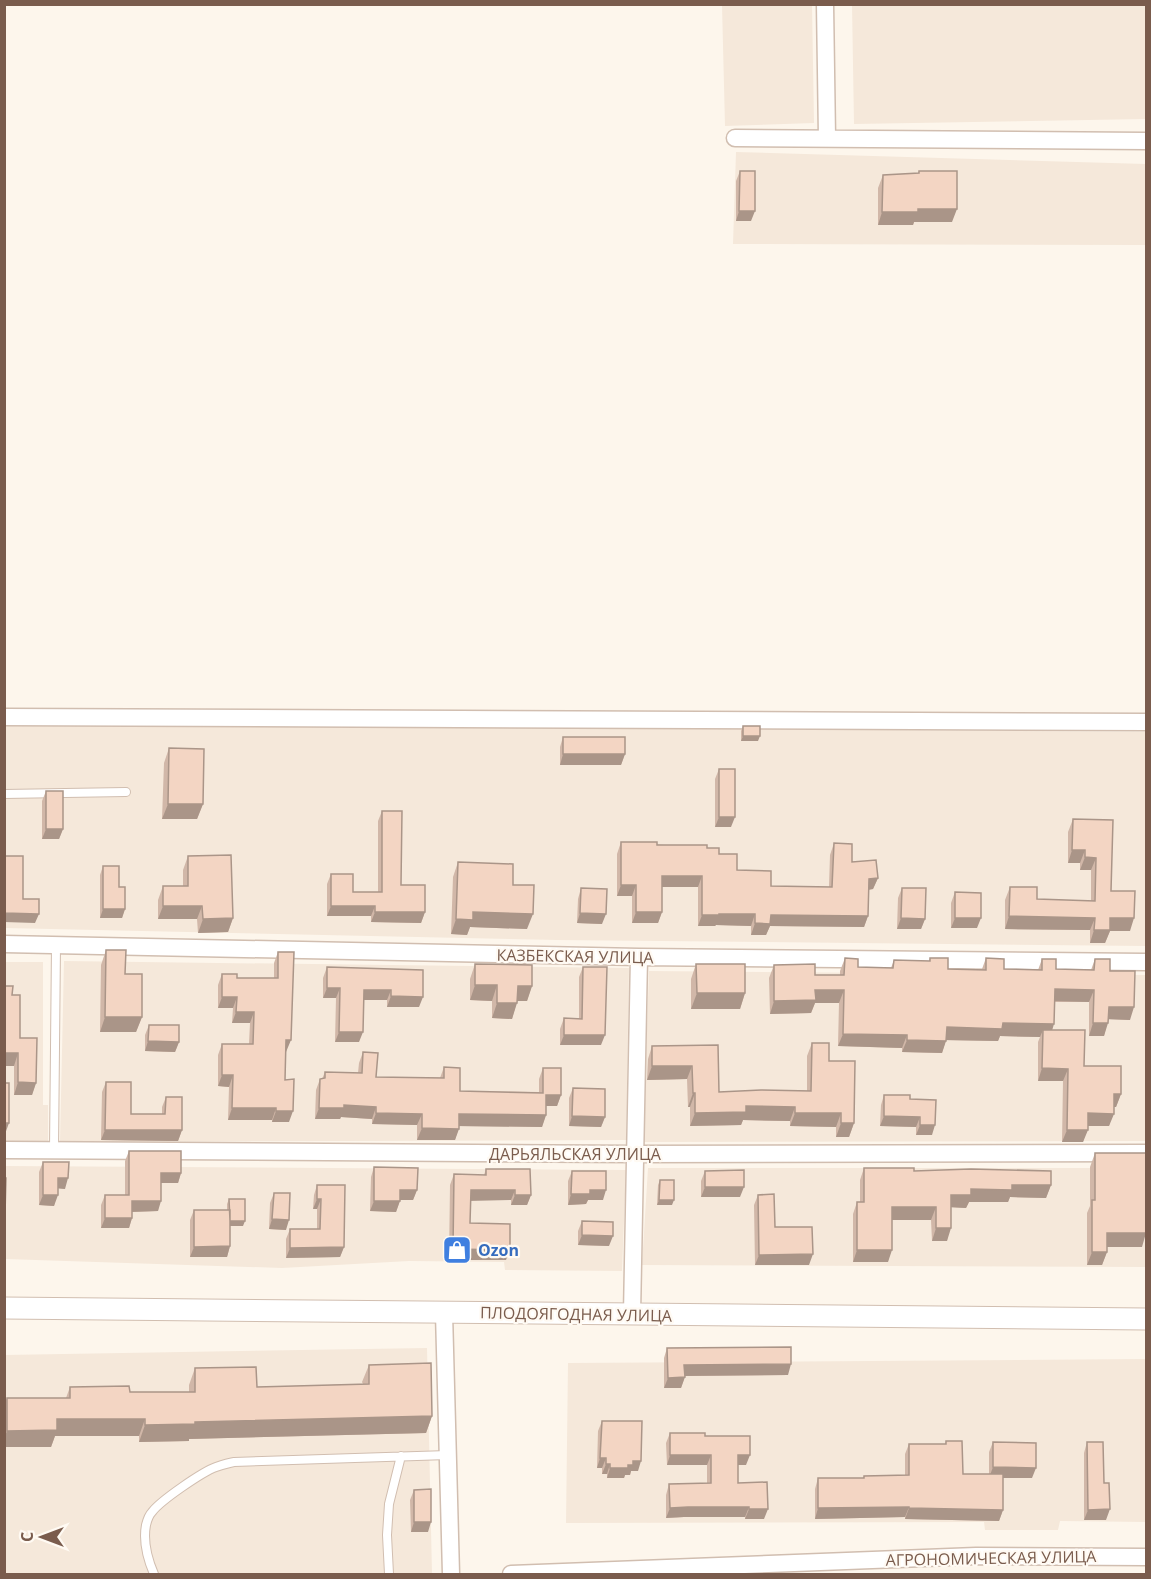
<svg xmlns="http://www.w3.org/2000/svg" width="1151" height="1579" viewBox="0 0 1151 1579" font-family="'Open Sans',sans-serif">
<rect width="100%" height="100%" fill="#fdf6ec"/>
<path fill="#f5e8da" d="M 722,5 L 812,5 L 814,123 L 725,126 Z
M 852,5 L 1146,5 L 1146,119 L 854,124 Z
M 736,152 L 1146,164 L 1146,245 L 733,244 Z
M 5,723 L 1146,732 L 1146,946 L 557,940 L 5,928 Z
M 64,961 L 629,968 L 626,1140 L 60,1142 Z
M 4,962 L 43,962 L 43,1105 L 48,1105 L 48,1141 L 5,1141 Z
M 649,971 L 1146,975 L 1146,1141 L 643,1142 Z
M 5,1166 L 626,1170 L 622,1271 L 505,1270 L 504,1262 L 409,1261 L 282,1268 L 5,1259 Z
M 648,1168 L 1146,1168 L 1146,1267 L 642,1265 Z
M 427,1348 L 432,1574 L 5,1574 L 4,1355 Z
M 1146,1359 L 1146,1522 L 1060,1521 L 1058,1530 L 985,1530 L 984,1522 L 566,1523 L 568,1363 Z"/>
<g fill="none" stroke-linecap="round" stroke-linejoin="round">
<g stroke="#d1beb0" stroke-width="10">
<path id="service" d="M 4,794 L 126,792
M 54,1150 L 56,945
M 154,1574 C 148,1560 143,1541 146,1525 C 147,1521 149,1515 152,1512 C 160,1501 202,1472 216,1467 C 222,1465 228,1463 234,1462 L 448,1455
M 389,1574 L 387,1535 L 389,1504 L 401,1456"/>
</g>
<g stroke="#d1beb0" stroke-width="19">
<path id="minor" d="M 825,4 L 827,138
M 735,138 L 1146,141
M 4,717 L 1146,722
M 4,944 L 639,957 L 1146,962
M 4,1150 L 635,1154 L 1146,1153
M 444,1313 L 451,1574
M 632,1314 L 639,957
M 511,1574 L 976,1556 L 1146,1557"/>
</g>
<g stroke="#d1beb0" stroke-width="23">
<path id="tertiary" d="M 4,1308 L 1146,1319"/>
</g>
<use href="#service" stroke="#fff" stroke-width="8"/>
<use href="#minor" stroke="#fff" stroke-width="16"/>
<use href="#tertiary" stroke="#fff" stroke-width="21"/>
</g>
<path fill="#d1b7a8" d="M 740,171 L 751,221 L 736,221 L 736,181 Z
M 919,171 L 952,222 L 914,222 L 913,225 L 878,225 L 878,188 L 883,175 L 918,174 Z
M 743,726 L 758,741 L 741,741 L 741,731 Z
M 563,737 L 625,754 L 621,765 L 560,765 L 560,747 Z
M 169,748 L 203,804 L 197,819 L 162,819 L 164,763 Z
M 719,769 L 731,827 L 715,827 L 715,779 Z
M 46,791 L 63,829 L 59,839 L 42,839 L 42,801 Z
M 382,811 L 401,885 L 425,912 L 421,923 L 371,922 L 371,916 L 327,916 L 327,884 L 331,874 L 353,892 L 378,892 L 378,821 Z
M 1073,819 L 1113,820 L 1111,891 L 1130,931 L 1110,931 L 1105,943 L 1090,943 L 1090,930 L 1005,929 L 1005,900 L 1010,887 L 1037,899 L 1091,901 L 1091,870 L 1080,870 L 1080,863 L 1068,863 L 1068,832 Z
M 621,842 L 707,848 L 719,854 L 737,870 L 771,886 L 829,887 L 830,855 L 834,843 L 852,862 L 878,878 L 873,889 L 869,890 L 868,916 L 864,927 L 770,926 L 766,935 L 751,935 L 751,926 L 716,925 L 715,926 L 698,926 L 698,887 L 662,887 L 662,912 L 658,923 L 632,923 L 632,896 L 617,896 L 617,854 Z
M 188,856 L 233,918 L 228,932 L 198,933 L 197,919 L 158,919 L 158,900 L 163,886 L 183,886 L 183,870 Z
M 458,862 L 513,885 L 527,929 L 470,927 L 467,935 L 451,934 L 453,877 Z
M 103,866 L 119,887 L 125,909 L 122,918 L 100,918 L 100,875 Z
M 581,888 L 602,924 L 577,923 L 578,899 Z
M 902,888 L 925,919 L 921,929 L 897,929 L 898,898 Z
M 955,892 L 977,928 L 951,928 L 951,903 Z
M 106,950 L 142,1017 L 136,1032 L 100,1032 L 101,965 Z
M 278,952 L 286,1052 L 285,1080 L 289,1122 L 272,1122 L 272,1120 L 228,1120 L 229,1087 L 218,1086 L 218,1055 L 222,1044 L 249,1044 L 250,1023 L 232,1023 L 233,1008 L 218,1008 L 218,985 L 222,974 L 237,978 L 274,978 L 274,963 Z
M 845,958 L 858,967 L 891,968 L 894,960 L 929,961 L 930,958 L 948,969 L 982,969 L 986,958 L 1004,969 L 1038,970 L 1042,959 L 1056,969 L 1091,970 L 1095,959 L 1110,971 L 1130,1020 L 1108,1019 L 1104,1036 L 1089,1036 L 1089,1002 L 1055,1002 L 1052,1030 L 1084,1066 L 1121,1094 L 1116,1107 L 1114,1107 L 1109,1126 L 1088,1126 L 1083,1142 L 1062,1142 L 1063,1081 L 1038,1081 L 1038,1042 L 1040,1037 L 1000,1036 L 998,1041 L 946,1040 L 942,1053 L 902,1052 L 902,1048 L 838,1046 L 839,1003 L 815,1003 L 811,1013 L 770,1014 L 769,978 L 774,965 L 815,975 L 840,975 L 840,971 Z
M 475,964 L 532,986 L 527,1001 L 517,1001 L 512,1019 L 492,1018 L 492,1001 L 470,1000 L 470,979 Z
M 696,964 L 745,993 L 740,1009 L 691,1009 L 691,979 Z
M 327,967 L 423,970 L 419,1007 L 387,1007 L 387,1000 L 363,1000 L 359,1042 L 335,1042 L 336,998 L 323,998 L 323,978 Z
M 583,967 L 601,1045 L 560,1045 L 560,1029 L 564,1018 L 579,1018 L 579,977 Z
M 12,995 L 20,1038 L 36,1083 L 32,1095 L 14,1095 L 14,1066 L 4,1066 Z
M 149,1025 L 179,1042 L 175,1052 L 145,1051 L 145,1035 Z
M 812,1043 L 829,1061 L 854,1123 L 849,1137 L 836,1137 L 836,1127 L 790,1126 L 790,1121 L 743,1120 L 741,1125 L 690,1126 L 690,1107 L 688,1107 L 687,1079 L 647,1080 L 648,1059 L 652,1046 L 718,1045 L 719,1092 L 807,1091 L 807,1056 Z
M 363,1052 L 376,1077 L 440,1078 L 444,1067 L 460,1091 L 539,1092 L 539,1079 L 543,1068 L 561,1095 L 557,1106 L 546,1106 L 546,1115 L 542,1127 L 459,1126 L 455,1140 L 417,1140 L 417,1125 L 372,1124 L 372,1119 L 341,1117 L 340,1119 L 315,1119 L 316,1090 L 320,1079 L 322,1079 L 325,1072 L 358,1073 L 359,1063 Z
M 106,1082 L 131,1114 L 162,1114 L 162,1107 L 166,1097 L 182,1130 L 178,1141 L 101,1140 L 102,1092 Z
M 573,1088 L 605,1117 L 601,1127 L 569,1126 L 569,1098 Z
M 884,1095 L 910,1099 L 932,1135 L 916,1135 L 916,1127 L 880,1126 L 881,1105 Z
M 129,1151 L 181,1173 L 178,1183 L 161,1183 L 158,1211 L 132,1212 L 132,1218 L 129,1228 L 101,1228 L 101,1205 L 105,1195 L 125,1195 L 125,1161 Z
M 1095,1153 L 1142,1247 L 1107,1247 L 1107,1252 L 1102,1265 L 1087,1265 L 1087,1213 L 1090,1206 L 1090,1167 Z
M 43,1162 L 65,1189 L 58,1188 L 54,1206 L 39,1205 L 39,1172 Z
M 374,1167 L 417,1190 L 413,1200 L 400,1200 L 396,1212 L 370,1211 L 371,1177 Z
M 864,1168 L 914,1171 L 1051,1185 L 1046,1198 L 1010,1197 L 1008,1202 L 969,1202 L 966,1208 L 951,1207 L 947,1241 L 932,1241 L 931,1220 L 892,1220 L 888,1262 L 853,1262 L 853,1214 L 857,1202 L 860,1202 L 860,1180 Z
M 486,1169 L 531,1195 L 527,1205 L 511,1205 L 511,1200 L 470,1200 L 470,1223 L 506,1260 L 449,1260 L 450,1185 L 454,1174 L 484,1175 Z
M 572,1171 L 603,1200 L 588,1200 L 586,1204 L 568,1205 L 568,1181 Z
M 705,1171 L 740,1197 L 701,1197 L 701,1181 Z
M 660,1180 L 672,1205 L 657,1205 L 658,1185 Z
M 317,1185 L 344,1247 L 340,1257 L 286,1258 L 286,1239 L 290,1229 L 317,1229 L 317,1209 L 313,1209 L 314,1195 Z
M 274,1193 L 286,1230 L 269,1229 L 270,1203 Z
M 758,1195 L 775,1227 L 809,1265 L 755,1265 L 754,1205 Z
M 229,1199 L 243,1226 L 230,1226 L 230,1246 L 227,1257 L 190,1257 L 190,1220 L 194,1210 L 227,1210 L 227,1204 Z
M 582,1221 L 609,1246 L 578,1245 L 578,1231 Z
M 667,1348 L 788,1375 L 685,1376 L 681,1388 L 664,1388 L 664,1358 Z
M 369,1365 L 432,1416 L 426,1433 L 189,1439 L 189,1441 L 139,1442 L 139,1436 L 55,1436 L 51,1447 L 4,1447 L 4,1404 L 7,1398 L 66,1398 L 70,1387 L 130,1392 L 189,1392 L 189,1385 L 195,1368 L 257,1387 L 363,1384 L 362,1382 Z
M 602,1421 L 638,1471 L 631,1471 L 630,1475 L 625,1475 L 624,1478 L 607,1478 L 607,1474 L 602,1474 L 602,1468 L 597,1468 L 598,1431 Z
M 670,1433 L 705,1436 L 746,1465 L 738,1465 L 738,1483 L 764,1519 L 745,1519 L 745,1517 L 684,1517 L 666,1518 L 666,1495 L 669,1484 L 707,1484 L 707,1465 L 667,1465 L 666,1443 Z
M 946,1441 L 963,1474 L 989,1474 L 989,1452 L 993,1442 L 1032,1478 L 1003,1478 L 1003,1510 L 999,1521 L 905,1519 L 905,1517 L 815,1519 L 815,1489 L 818,1478 L 863,1478 L 864,1476 L 905,1475 L 905,1454 L 909,1444 L 945,1444 Z
M 1087,1442 L 1104,1483 L 1106,1520 L 1084,1520 L 1084,1453 Z
M 414,1490 L 428,1532 L 411,1532 L 410,1500 Z"/>
<path fill="#aa9588" d="M 918,209 L 957,209 L 952,222 L 914,222 L 913,225 L 878,225 L 882,212 Z
M 739,211 L 755,211 L 751,221 L 736,221 Z
M 743,736 L 760,736 L 758,741 L 741,741 Z
M 563,754 L 625,754 L 621,765 L 560,765 Z
M 168,804 L 203,804 L 197,819 L 162,819 Z
M 719,817 L 735,817 L 731,827 L 715,827 Z
M 46,829 L 63,829 L 59,839 L 42,839 Z
M 1072,850 L 1085,850 L 1080,863 L 1068,863 Z
M 1085,857 L 1096,858 L 1091,870 L 1080,870 Z
M 662,876 L 702,876 L 698,887 L 658,887 Z
M 878,878 L 873,889 L 865,890 L 869,879 Z
M 621,885 L 636,885 L 632,896 L 617,896 Z
M 163,906 L 202,906 L 197,919 L 158,919 Z
M 331,906 L 375,906 L 371,916 L 327,916 Z
M 103,909 L 125,909 L 122,918 L 100,918 Z
M 375,912 L 425,912 L 421,923 L 371,922 Z
M 473,912 L 533,914 L 527,929 L 470,927 L 467,935 L 451,934 L 456,919 Z
M 636,912 L 662,912 L 658,923 L 632,923 Z
M 4,913 L 39,914 L 35,923 L 4,922 Z
M 580,913 L 606,914 L 602,924 L 577,923 Z
M 719,914 L 755,914 L 751,926 L 716,925 L 715,926 L 698,926 L 702,915 Z
M 771,915 L 868,916 L 864,927 L 770,926 L 766,935 L 751,935 L 755,923 Z
M 1009,916 L 1095,918 L 1090,930 L 1005,929 Z
M 233,918 L 228,932 L 198,933 L 203,919 Z
M 901,918 L 925,919 L 921,929 L 897,929 Z
M 955,918 L 981,918 L 977,928 L 951,928 Z
M 1110,918 L 1134,918 L 1130,931 L 1110,931 L 1105,943 L 1090,943 L 1094,930 Z
M 475,985 L 497,985 L 492,1001 L 470,1000 Z
M 518,986 L 532,986 L 527,1001 L 512,1001 Z
M 327,988 L 340,988 L 336,998 L 323,998 Z
M 1055,989 L 1094,990 L 1089,1002 L 1051,1001 Z
M 364,990 L 391,990 L 387,1000 L 360,1000 Z
M 815,990 L 844,990 L 839,1003 L 815,1003 L 811,1013 L 770,1014 L 774,1001 Z
M 697,993 L 745,993 L 740,1009 L 691,1009 Z
M 391,996 L 423,997 L 419,1007 L 387,1007 Z
M 222,997 L 237,997 L 233,1008 L 218,1008 Z
M 497,1003 L 517,1003 L 512,1019 L 492,1018 Z
M 1109,1007 L 1134,1007 L 1130,1020 L 1104,1019 Z
M 236,1012 L 254,1012 L 250,1023 L 232,1023 Z
M 105,1017 L 142,1017 L 136,1032 L 100,1032 Z
M 1003,1023 L 1054,1024 L 1050,1037 L 1043,1030 L 1040,1037 L 1000,1036 L 998,1041 L 942,1040 L 947,1027 Z
M 1093,1023 L 1108,1023 L 1104,1036 L 1089,1036 Z
M 339,1032 L 363,1032 L 359,1042 L 335,1042 Z
M 843,1034 L 907,1035 L 902,1048 L 838,1046 Z
M 564,1035 L 605,1035 L 601,1045 L 560,1045 Z
M 286,1040 L 291,1040 L 286,1052 L 282,1051 Z
M 907,1040 L 946,1041 L 942,1053 L 902,1052 Z
M 148,1041 L 179,1042 L 175,1052 L 145,1051 Z
M 4,1053 L 18,1053 L 14,1066 L 4,1066 Z
M 652,1066 L 692,1066 L 687,1079 L 647,1080 Z
M 1042,1068 L 1068,1069 L 1063,1081 L 1038,1081 Z
M 222,1075 L 233,1075 L 229,1087 L 218,1086 Z
M 18,1082 L 36,1083 L 32,1095 L 14,1095 Z
M 693,1093 L 695,1093 L 690,1107 L 688,1107 Z
M 1114,1094 L 1121,1094 L 1116,1107 L 1109,1107 Z
M 546,1095 L 561,1095 L 557,1106 L 542,1106 Z
M 344,1105 L 376,1107 L 372,1119 L 341,1117 L 340,1119 L 315,1119 L 319,1108 Z
M 746,1106 L 795,1107 L 790,1121 L 743,1120 L 741,1125 L 690,1126 L 695,1113 Z
M 232,1108 L 276,1108 L 272,1120 L 228,1120 Z
M 276,1111 L 293,1111 L 289,1122 L 272,1122 Z
M 376,1113 L 422,1114 L 417,1125 L 372,1124 Z
M 795,1113 L 841,1113 L 836,1127 L 790,1126 Z
M 1088,1113 L 1114,1114 L 1109,1126 L 1084,1126 Z
M 459,1114 L 546,1115 L 542,1127 L 455,1126 Z
M 572,1116 L 605,1117 L 601,1127 L 569,1126 Z
M 884,1116 L 920,1117 L 916,1127 L 880,1126 Z
M 4,1123 L 9,1123 L 5,1134 L 4,1134 Z
M 841,1123 L 854,1123 L 849,1137 L 836,1137 Z
M 920,1125 L 935,1125 L 932,1135 L 916,1135 Z
M 422,1128 L 459,1129 L 455,1140 L 417,1140 Z
M 105,1130 L 182,1130 L 178,1141 L 101,1140 Z
M 1067,1130 L 1088,1130 L 1083,1142 L 1062,1142 Z
M 161,1173 L 181,1173 L 178,1183 L 158,1183 Z
M 58,1178 L 68,1178 L 65,1189 L 54,1188 Z
M 1012,1185 L 1051,1185 L 1046,1198 L 1010,1197 L 1008,1202 L 969,1202 L 966,1208 L 946,1207 L 951,1195 L 971,1189 Z
M 705,1187 L 744,1187 L 740,1197 L 701,1197 Z
M 400,1190 L 417,1190 L 413,1200 L 397,1200 Z
M 471,1190 L 515,1190 L 511,1200 L 467,1201 Z
M 590,1190 L 606,1190 L 603,1200 L 588,1200 L 586,1204 L 568,1205 L 571,1194 Z
M 43,1195 L 58,1195 L 54,1206 L 39,1205 Z
M 515,1195 L 531,1195 L 527,1205 L 511,1205 Z
M 317,1199 L 321,1199 L 317,1209 L 313,1209 Z
M 659,1200 L 674,1200 L 672,1205 L 657,1205 Z
M 132,1201 L 161,1201 L 158,1211 L 129,1212 Z
M 374,1201 L 400,1201 L 396,1212 L 370,1211 Z
M 892,1207 L 936,1207 L 931,1220 L 888,1220 Z
M 105,1218 L 132,1218 L 129,1228 L 101,1228 Z
M 272,1219 L 289,1220 L 286,1230 L 269,1229 Z
M 229,1221 L 245,1221 L 243,1226 L 227,1226 Z
M 936,1228 L 951,1228 L 947,1241 L 932,1241 Z
M 1107,1233 L 1146,1233 L 1142,1247 L 1102,1247 Z
M 582,1235 L 613,1236 L 609,1246 L 578,1245 Z
M 230,1246 L 227,1257 L 190,1257 L 194,1247 Z
M 344,1247 L 340,1257 L 286,1258 L 290,1248 Z
M 453,1249 L 510,1250 L 506,1260 L 449,1260 Z
M 857,1250 L 892,1250 L 888,1262 L 853,1262 Z
M 1092,1252 L 1107,1252 L 1102,1265 L 1087,1265 Z
M 813,1254 L 809,1265 L 755,1265 L 759,1255 Z
M 791,1364 L 788,1375 L 681,1376 L 684,1365 Z
M 685,1377 L 681,1388 L 664,1388 L 668,1378 Z
M 432,1416 L 426,1433 L 189,1439 L 189,1441 L 139,1442 L 145,1425 L 195,1422 Z
M 57,1419 L 145,1419 L 139,1436 L 55,1436 L 51,1447 L 4,1447 L 4,1438 L 7,1431 Z
M 670,1455 L 711,1455 L 707,1465 L 667,1465 Z
M 738,1455 L 750,1455 L 746,1465 L 734,1465 Z
M 600,1458 L 606,1458 L 602,1468 L 597,1468 Z
M 633,1461 L 641,1461 L 638,1471 L 631,1471 L 630,1475 L 625,1475 L 624,1478 L 607,1478 L 610,1468 L 628,1465 Z
M 606,1464 L 610,1464 L 607,1474 L 602,1474 Z
M 993,1467 L 1036,1468 L 1032,1478 L 989,1478 Z
M 688,1507 L 749,1507 L 745,1517 L 684,1517 L 666,1518 L 670,1508 Z
M 909,1507 L 905,1517 L 815,1519 L 818,1508 Z
M 909,1508 L 1003,1510 L 999,1521 L 905,1519 Z
M 749,1509 L 768,1509 L 764,1519 L 745,1519 Z
M 1110,1509 L 1106,1520 L 1084,1520 L 1088,1510 Z
M 414,1522 L 431,1522 L 428,1532 L 411,1532 Z"/>
<path fill="#f3d5c3" stroke="#aa9588" stroke-width="1.5" d="M 740,171 L 755,171 L 755,211 L 739,211 Z
M 919,171 L 957,171 L 957,209 L 918,209 L 918,212 L 882,212 L 883,175 L 919,173 Z
M 743,726 L 760,726 L 760,736 L 743,736 Z
M 563,737 L 625,737 L 625,754 L 563,754 Z
M 169,748 L 204,749 L 203,804 L 168,804 Z
M 719,769 L 735,769 L 735,817 L 719,817 Z
M 46,791 L 63,791 L 63,829 L 46,829 Z
M 382,811 L 402,811 L 401,885 L 425,885 L 425,912 L 375,912 L 375,906 L 331,906 L 331,874 L 353,874 L 353,892 L 382,892 Z
M 1073,819 L 1113,820 L 1111,891 L 1135,891 L 1134,918 L 1110,918 L 1110,930 L 1094,930 L 1095,918 L 1009,916 L 1010,887 L 1037,887 L 1037,899 L 1095,901 L 1096,858 L 1085,857 L 1085,850 L 1072,850 Z
M 621,842 L 657,842 L 657,845 L 707,845 L 707,848 L 719,848 L 719,854 L 737,854 L 737,870 L 771,871 L 771,886 L 832,887 L 834,843 L 852,844 L 852,862 L 876,860 L 878,878 L 869,879 L 868,916 L 771,915 L 770,924 L 755,923 L 755,914 L 719,914 L 719,915 L 702,915 L 702,876 L 662,876 L 662,912 L 636,912 L 636,885 L 621,885 Z
M 231,855 L 233,918 L 203,919 L 202,906 L 163,906 L 163,886 L 188,886 L 188,856 Z
M 4,856 L 23,856 L 23,899 L 39,899 L 39,914 L 4,913 Z
M 458,862 L 513,864 L 513,885 L 534,885 L 533,914 L 473,912 L 473,920 L 456,919 Z
M 103,866 L 119,866 L 119,887 L 125,887 L 125,909 L 103,909 Z
M 581,888 L 607,889 L 606,914 L 580,913 Z
M 902,888 L 926,888 L 925,919 L 901,918 Z
M 955,892 L 981,893 L 981,918 L 955,918 Z
M 106,950 L 126,950 L 125,974 L 142,974 L 142,1017 L 105,1017 Z
M 278,952 L 294,952 L 291,1040 L 286,1040 L 285,1080 L 294,1079 L 293,1111 L 276,1111 L 276,1108 L 232,1108 L 233,1075 L 222,1075 L 222,1044 L 253,1044 L 254,1012 L 236,1012 L 237,997 L 222,997 L 222,974 L 237,974 L 237,978 L 278,978 Z
M 845,958 L 858,959 L 858,967 L 893,968 L 894,960 L 930,961 L 930,958 L 948,958 L 948,969 L 986,970 L 986,958 L 1004,959 L 1004,969 L 1042,970 L 1042,959 L 1056,959 L 1056,969 L 1094,970 L 1095,959 L 1110,959 L 1110,971 L 1135,971 L 1134,1007 L 1109,1007 L 1108,1023 L 1093,1023 L 1094,990 L 1055,989 L 1054,1024 L 1003,1023 L 1002,1029 L 947,1027 L 946,1041 L 907,1040 L 907,1035 L 843,1034 L 844,990 L 815,990 L 816,1000 L 774,1001 L 774,965 L 815,964 L 815,975 L 844,975 Z
M 475,964 L 532,965 L 532,986 L 518,986 L 517,1003 L 497,1003 L 497,985 L 475,985 Z
M 696,964 L 745,964 L 745,993 L 697,993 Z
M 327,967 L 423,970 L 423,997 L 391,996 L 391,990 L 364,990 L 363,1032 L 339,1032 L 340,988 L 327,988 Z
M 583,967 L 607,967 L 605,1035 L 564,1035 L 564,1018 L 582,1019 Z
M 4,986 L 13,986 L 12,995 L 20,995 L 20,1038 L 37,1038 L 36,1083 L 18,1082 L 18,1053 L 4,1053 Z
M 149,1025 L 179,1025 L 179,1042 L 148,1041 Z
M 1043,1030 L 1085,1030 L 1084,1066 L 1121,1066 L 1121,1094 L 1114,1094 L 1114,1114 L 1088,1113 L 1088,1130 L 1067,1130 L 1068,1069 L 1042,1068 Z
M 812,1043 L 829,1043 L 829,1061 L 855,1061 L 854,1123 L 841,1123 L 841,1113 L 795,1113 L 795,1107 L 746,1106 L 746,1112 L 695,1113 L 695,1093 L 693,1093 L 692,1066 L 652,1066 L 652,1046 L 718,1045 L 719,1092 L 761,1090 L 811,1091 Z
M 363,1052 L 378,1053 L 376,1077 L 444,1078 L 444,1067 L 460,1068 L 460,1091 L 543,1093 L 543,1068 L 561,1068 L 561,1095 L 546,1095 L 546,1115 L 459,1114 L 459,1129 L 422,1128 L 422,1114 L 376,1113 L 376,1107 L 344,1105 L 344,1108 L 319,1108 L 320,1079 L 325,1078 L 325,1072 L 362,1073 Z
M 106,1082 L 131,1082 L 131,1114 L 165,1114 L 166,1097 L 182,1097 L 182,1130 L 105,1130 Z
M 4,1083 L 9,1083 L 9,1123 L 4,1123 Z
M 573,1088 L 605,1089 L 605,1117 L 572,1116 Z
M 884,1095 L 910,1095 L 910,1099 L 936,1100 L 935,1125 L 920,1125 L 920,1117 L 884,1116 Z
M 129,1151 L 181,1151 L 181,1173 L 161,1173 L 161,1201 L 132,1201 L 132,1218 L 105,1218 L 105,1195 L 129,1195 Z
M 1095,1153 L 1146,1153 L 1146,1233 L 1107,1233 L 1107,1252 L 1092,1252 L 1092,1200 L 1095,1200 Z
M 43,1162 L 69,1162 L 68,1178 L 58,1178 L 58,1195 L 43,1195 Z
M 374,1167 L 418,1168 L 417,1190 L 400,1190 L 400,1201 L 374,1201 Z
M 864,1168 L 914,1168 L 914,1171 L 971,1169 L 1051,1171 L 1051,1185 L 1012,1185 L 1012,1190 L 971,1189 L 971,1195 L 951,1195 L 951,1228 L 936,1228 L 936,1207 L 892,1207 L 892,1250 L 857,1250 L 857,1202 L 864,1202 Z
M 486,1169 L 530,1169 L 531,1195 L 515,1195 L 515,1190 L 471,1190 L 470,1223 L 510,1224 L 510,1250 L 453,1249 L 454,1174 L 486,1175 Z
M 744,1170 L 744,1187 L 705,1187 L 705,1171 Z
M 572,1171 L 606,1171 L 606,1190 L 590,1190 L 590,1194 L 571,1194 Z
M 4,1178 L 6,1178 L 5,1214 L 4,1214 Z
M 660,1180 L 674,1180 L 674,1200 L 659,1200 Z
M 317,1185 L 345,1185 L 344,1247 L 290,1248 L 290,1229 L 320,1229 L 321,1199 L 317,1199 Z
M 274,1193 L 290,1193 L 289,1220 L 272,1219 Z
M 774,1194 L 775,1227 L 812,1227 L 813,1254 L 759,1255 L 758,1195 Z
M 229,1199 L 245,1199 L 245,1221 L 230,1221 Z
M 194,1210 L 230,1210 L 230,1246 L 194,1247 Z
M 582,1221 L 613,1222 L 613,1236 L 582,1235 Z
M 791,1347 L 791,1364 L 684,1365 L 685,1377 L 668,1378 L 667,1348 Z
M 431,1363 L 432,1416 L 195,1422 L 195,1424 L 145,1425 L 145,1419 L 57,1419 L 57,1430 L 7,1431 L 7,1398 L 70,1398 L 70,1387 L 129,1386 L 130,1392 L 195,1392 L 195,1368 L 256,1367 L 257,1387 L 369,1384 L 369,1365 Z
M 602,1421 L 642,1421 L 641,1461 L 633,1461 L 633,1465 L 628,1465 L 628,1468 L 610,1468 L 610,1464 L 606,1464 L 606,1458 L 600,1458 Z
M 670,1433 L 705,1433 L 705,1436 L 750,1436 L 750,1455 L 738,1455 L 738,1483 L 767,1482 L 768,1509 L 749,1509 L 749,1507 L 688,1507 L 670,1508 L 669,1484 L 711,1483 L 711,1455 L 670,1455 Z
M 946,1441 L 962,1441 L 963,1474 L 1003,1474 L 1003,1510 L 909,1508 L 909,1507 L 818,1508 L 818,1478 L 864,1478 L 864,1476 L 909,1475 L 909,1444 L 946,1444 Z
M 993,1442 L 1036,1443 L 1036,1468 L 993,1467 Z
M 1087,1442 L 1103,1442 L 1104,1483 L 1109,1483 L 1110,1509 L 1088,1510 Z
M 431,1489 L 431,1522 L 414,1522 L 414,1490 Z"/>
<defs>
<g id="shop-square" transform="scale(1.5)"><rect x="-9" y="-9" width="18" height="18" rx="4" fill="#3f7fe0" stroke="#fffaf3"/><path d="M-5-2.5h2.3a2.7 3.5 0 0 1 5.4 0H5L5.5 6h-11ZM-1.5-2.5h3a1.5 2.3 0 0 0-3 0Z" fill="#fff"/></g>
</defs>
<g fill-rule="evenodd">
<use href="#shop-square" x="457" y="1250"/>
</g>
<g text-anchor="middle" dominant-baseline="central" stroke-width="4.5" stroke-linejoin="round" paint-order="stroke">
<g font-size="16" fill="#7a5c4d" stroke="#fffaf3">
<text transform="translate(575 956) rotate(1)">КАЗБЕКСКАЯ УЛИЦА</text>
<text x="575" y="1154">ДАРЬЯЛЬСКАЯ УЛИЦА</text>
<text transform="translate(576 1314) rotate(1)">ПЛОДОЯГОДНАЯ УЛИЦА</text>
<text transform="translate(991 1558) rotate(-1)">АГРОНОМИЧЕСКАЯ УЛИЦА</text>
</g>
<g font-size="16" font-weight="bold" fill="#366cbe" stroke="#fffaf3" text-anchor="start">
<text x="478" y="1250">Ozon</text>
</g>
</g>
<rect width="1151" height="1579" fill="none" stroke="#7a5c4d" stroke-width="12"/>
<g transform="translate(42 1537) rotate(270)" stroke="#fffaf3" stroke-width="4.5" paint-order="stroke">
<path d="M0-4.5L10 22L0 15L-10 22Z" fill="#7a5c4d"/>
<text y="-9" font-size="16" font-weight="bold" text-anchor="middle" fill="#7a5c4d">С</text>
</g>
</svg>
